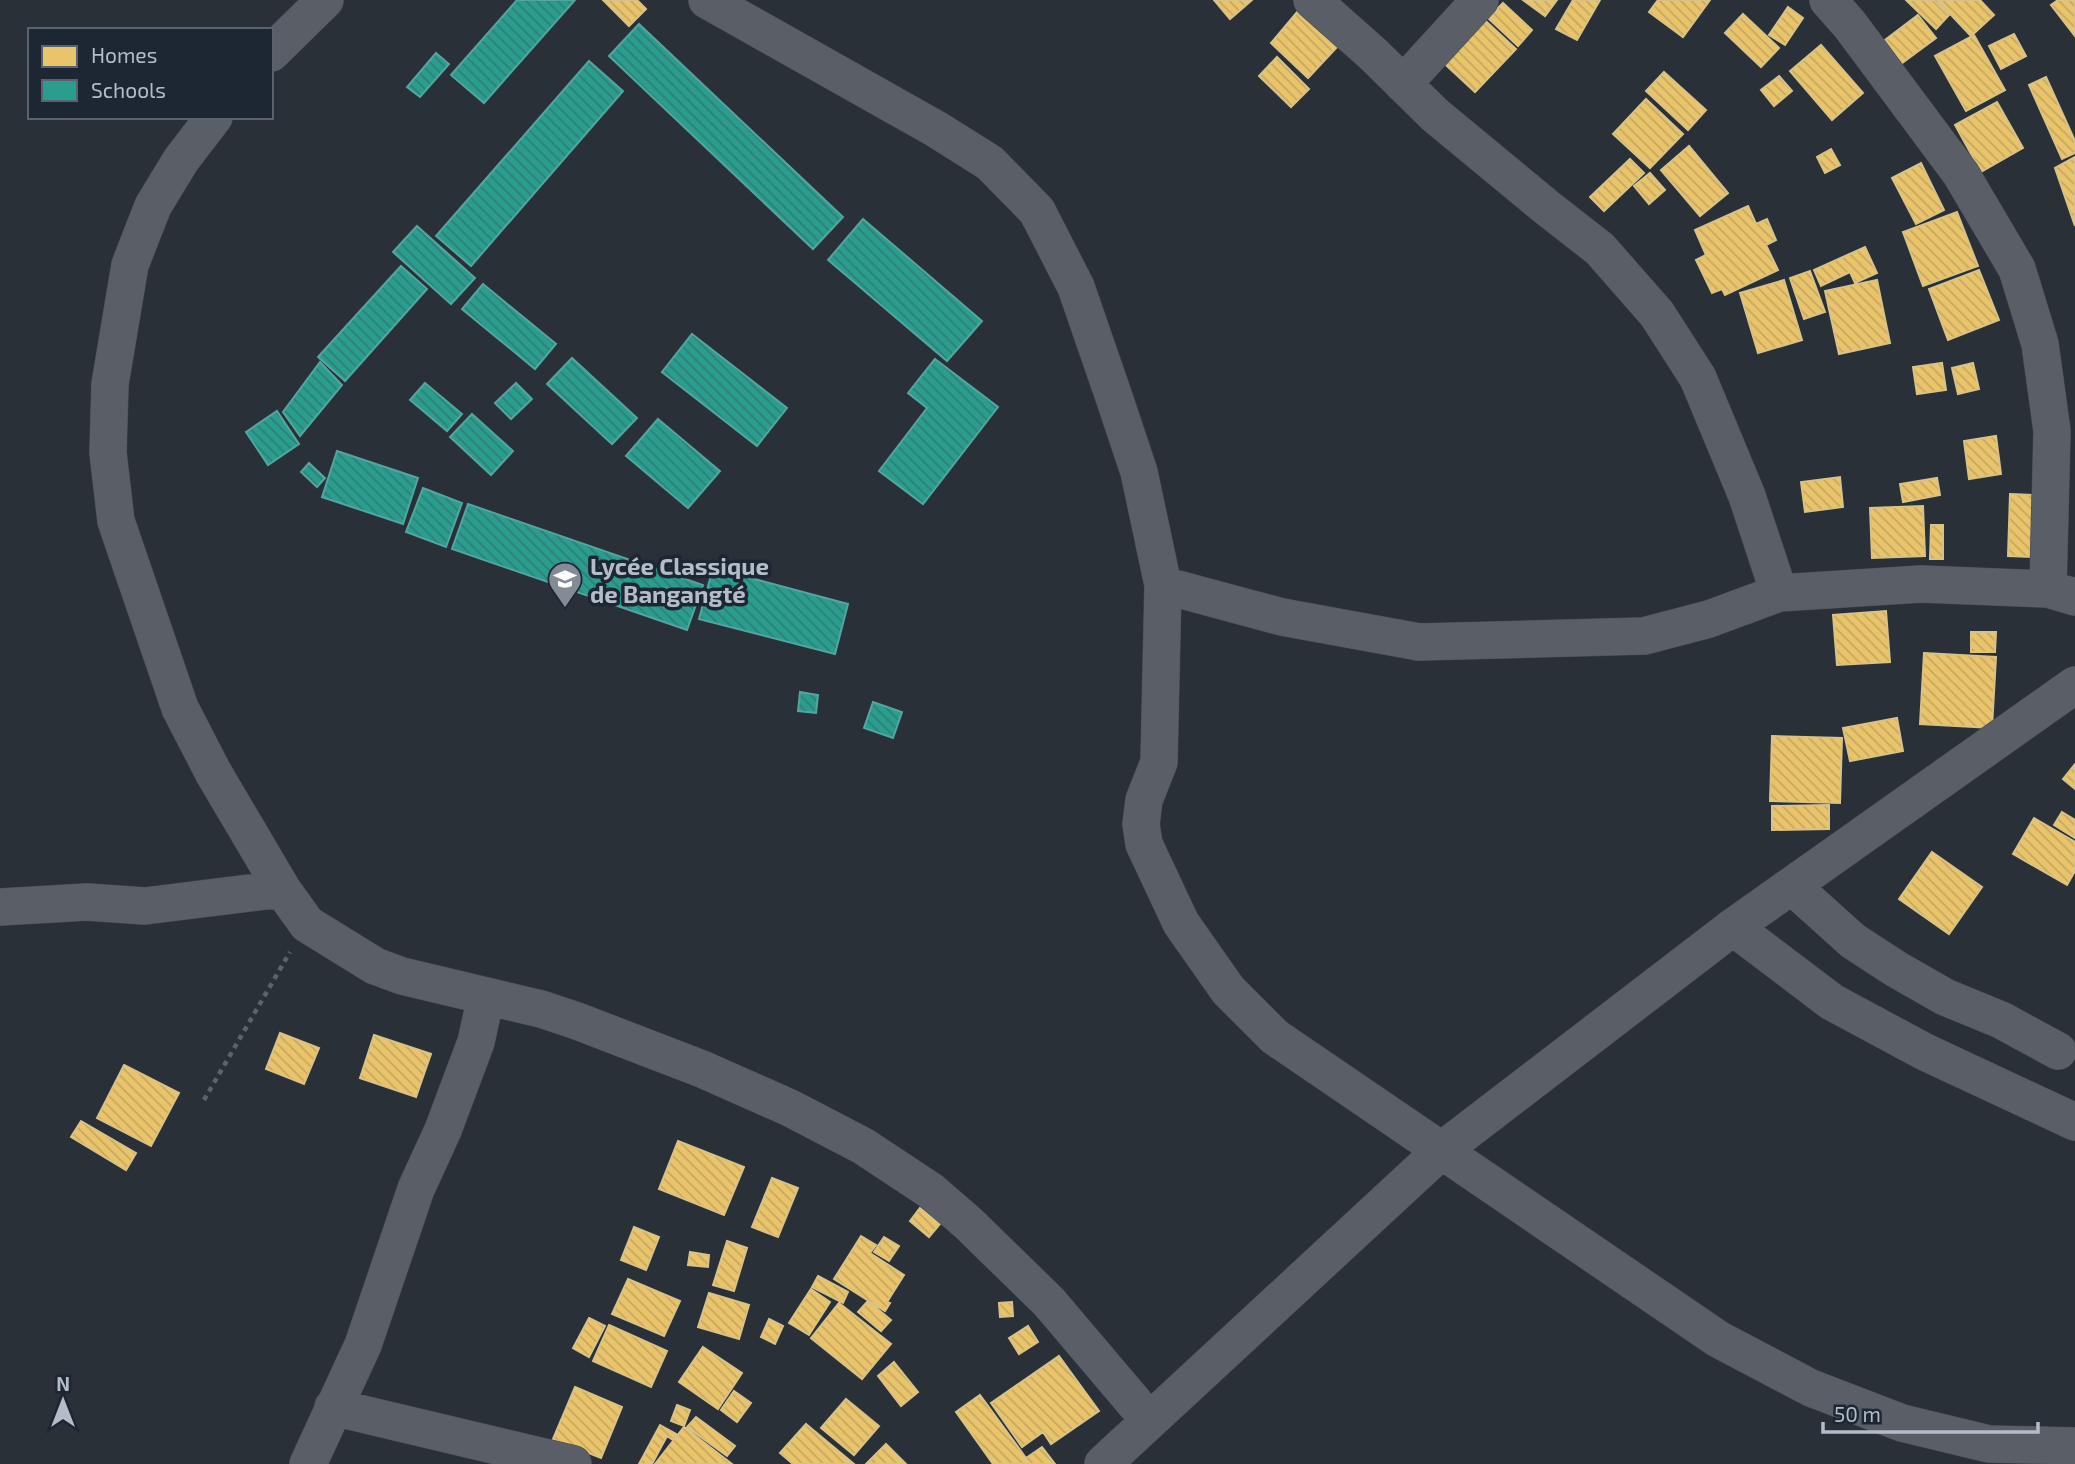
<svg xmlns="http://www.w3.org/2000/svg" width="2075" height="1464" viewBox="0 0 2075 1464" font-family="'Exo 2',sans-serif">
<defs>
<pattern id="homes-back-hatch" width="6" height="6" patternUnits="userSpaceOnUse" patternTransform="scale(1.75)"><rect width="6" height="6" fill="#e9c46a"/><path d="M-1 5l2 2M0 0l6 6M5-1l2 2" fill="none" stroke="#c5a861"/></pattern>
<pattern id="schools-back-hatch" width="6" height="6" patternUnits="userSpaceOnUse" patternTransform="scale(1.75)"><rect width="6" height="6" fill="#2a9d8f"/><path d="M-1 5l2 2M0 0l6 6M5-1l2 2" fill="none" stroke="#2e7f76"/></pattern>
</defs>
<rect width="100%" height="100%" fill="#2a3038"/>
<path fill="url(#homes-back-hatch)" stroke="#d9c286" stroke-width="2" d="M 603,0 L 637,0 L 646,9 L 629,26 Z
M 1214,0 L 1252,0 L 1230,19 Z
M 1523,0 L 1557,0 L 1545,16 Z
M 1573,0 L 1600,0 L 1577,40 L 1556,29 Z
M 1658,0 L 1710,0 L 1683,37 L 1649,12 Z
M 1906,0 L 1934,0 L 1949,15 L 1936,29 Z
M 1937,0 L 1980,0 L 1994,15 L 1971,36 Z
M 2058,0 L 2075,0 L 2075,36 L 2051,5 Z
M 1503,3 L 1532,30 L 1518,46 L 1488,18 Z
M 1788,7 L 1803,18 L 1785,45 L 1769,35 Z
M 1298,11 L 1337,47 L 1308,78 L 1271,43 Z
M 1476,12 L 1516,49 L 1475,92 L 1435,55 Z
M 1743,14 L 1779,48 L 1761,67 L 1725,33 Z
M 1918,15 L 1936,38 L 1902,63 L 1885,40 Z
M 2014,34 L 2026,56 L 2001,69 L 1989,46 Z
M 1974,35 L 2005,90 L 1966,111 L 1935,56 Z
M 1821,45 L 1863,93 L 1832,120 L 1790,71 Z
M 1277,57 L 1309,89 L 1291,107 L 1259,76 Z
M 1664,72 L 1706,110 L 1688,130 L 1646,91 Z
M 1779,76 L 1792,91 L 1774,106 L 1761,90 Z
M 2046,77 L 2075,141 L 2075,153 L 2062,159 L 2029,85 Z
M 1646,99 L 1683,134 L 1650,168 L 1613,134 Z
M 1997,102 L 2023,148 L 1981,172 L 1955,125 Z
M 1689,146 L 1728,193 L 1700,216 L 1661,170 Z
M 1831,149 L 1840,165 L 1825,173 L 1817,157 Z
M 2075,157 L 2075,226 L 2055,168 Z
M 1630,159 L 1644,173 L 1604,211 L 1590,197 Z
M 1921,163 L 1944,210 L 1916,224 L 1892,178 Z
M 1650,173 L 1665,190 L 1649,204 L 1634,186 Z
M 1748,206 L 1756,224 L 1767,219 L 1776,240 L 1766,245 L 1778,270 L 1725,295 L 1722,289 L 1712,293 L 1696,260 L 1706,255 L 1695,230 Z
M 1957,212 L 1978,266 L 1923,286 L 1903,232 Z
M 1865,247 L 1877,273 L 1855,283 L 1850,272 L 1821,286 L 1814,270 Z
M 1979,270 L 1999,320 L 1948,340 L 1929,289 Z
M 1810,271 L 1825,312 L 1804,319 L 1790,278 Z
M 1784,280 L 1802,340 L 1758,353 L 1740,293 Z
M 1877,280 L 1890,343 L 1839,354 L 1825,291 Z
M 1942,363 L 1946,390 L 1917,394 L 1913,367 Z
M 1973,363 L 1979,389 L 1958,394 L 1952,368 Z
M 1996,436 L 2001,474 L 1969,479 L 1964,441 Z
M 1840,477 L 1843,507 L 1805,512 L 1801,482 Z
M 1937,478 L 1940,495 L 1903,502 L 1900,484 Z
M 2010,494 L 2035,495 L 2033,557 L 2008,556 Z
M 1923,506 L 1925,556 L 1872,558 L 1870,508 Z
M 1931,525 L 1943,525 L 1943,559 L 1930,559 Z
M 1886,611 L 1890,662 L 1837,665 L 1833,615 Z
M 1971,632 L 1996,632 L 1995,652 L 1971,652 Z
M 1924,653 L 1996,657 L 1992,728 L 1920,724 Z
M 1897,718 L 1903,751 L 1850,761 L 1843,728 Z
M 1772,736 L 1842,738 L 1840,803 L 1770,801 Z
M 2075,764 L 2075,789 L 2063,779 Z
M 1829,805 L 1829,829 L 1772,830 L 1772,806 Z
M 2062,812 L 2075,820 L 2075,838 L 2054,825 Z
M 2034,818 L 2075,842 L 2075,871 L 2067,885 L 2013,854 Z
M 1932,852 L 1982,887 L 1949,934 L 1899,899 Z
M 280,1033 L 319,1048 L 304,1084 L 266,1069 Z
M 374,1035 L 431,1054 L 416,1097 L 360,1078 Z
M 124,1065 L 179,1093 L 151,1146 L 97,1118 Z
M 81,1121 L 136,1153 L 126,1170 L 71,1137 Z
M 678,1141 L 744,1167 L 724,1215 L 659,1189 Z
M 772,1178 L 798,1188 L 778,1237 L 752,1227 Z
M 920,1208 L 940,1224 L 929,1237 L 910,1221 Z
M 634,1227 L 659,1237 L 646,1270 L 621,1260 Z
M 861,1236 L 876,1245 L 870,1253 L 904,1275 L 887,1302 L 890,1303 L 885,1311 L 834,1279 Z
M 884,1237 L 899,1246 L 889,1261 L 874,1252 Z
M 727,1241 L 747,1248 L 734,1291 L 713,1285 Z
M 690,1252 L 709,1255 L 708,1267 L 688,1265 Z
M 818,1276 L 848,1292 L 843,1303 L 812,1287 Z
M 628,1279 L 680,1301 L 664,1336 L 612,1314 Z
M 811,1289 L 830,1302 L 809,1335 L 789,1323 Z
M 709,1293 L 749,1305 L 739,1339 L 698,1327 Z
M 868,1301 L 891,1320 L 881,1331 L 858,1312 Z
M 1012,1302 L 1013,1316 L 1000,1317 L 999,1303 Z
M 839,1303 L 891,1344 L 862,1379 L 811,1338 Z
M 589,1318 L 605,1326 L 589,1357 L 573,1348 Z
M 769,1319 L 783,1326 L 775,1344 L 761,1337 Z
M 609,1325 L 667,1351 L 651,1387 L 593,1361 Z
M 1028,1326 L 1038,1342 L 1019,1354 L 1009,1338 Z
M 703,1347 L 742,1373 L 718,1409 L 679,1382 Z
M 1059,1356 L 1099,1411 L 1051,1444 L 1043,1432 L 1022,1447 L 991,1403 Z
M 894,1362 L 918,1392 L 901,1406 L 878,1376 Z
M 575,1387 L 622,1407 L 601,1458 L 553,1439 Z
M 734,1391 L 751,1403 L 737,1422 L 721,1410 Z
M 980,1395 L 1026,1458 L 1042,1447 L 1055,1464 L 993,1464 L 956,1412 Z
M 846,1399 L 879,1426 L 854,1455 L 821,1428 Z
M 677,1405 L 690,1410 L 684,1426 L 671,1421 Z
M 696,1417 L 735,1446 L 727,1456 L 687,1427 Z
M 806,1424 L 854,1464 L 793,1464 L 780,1453 Z
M 660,1425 L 676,1434 L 673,1440 L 667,1436 L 652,1464 L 639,1464 Z
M 684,1427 L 732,1464 L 655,1464 Z
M 886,1444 L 906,1464 L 866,1464 Z"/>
<path fill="url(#schools-back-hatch)" stroke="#53a6a0" stroke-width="2" d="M 517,0 L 575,0 L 484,103 L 451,75 Z
M 639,24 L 843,217 L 813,249 L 609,56 Z
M 436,53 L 449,64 L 420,97 L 407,87 Z
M 589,61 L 623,91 L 471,266 L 436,236 Z
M 863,219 L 982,321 L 947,361 L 828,260 Z
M 417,226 L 475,278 L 451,304 L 393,252 Z
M 401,266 L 427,289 L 345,381 L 318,357 Z
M 483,284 L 556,344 L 535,369 L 462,309 Z
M 692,334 L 787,408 L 757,446 L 662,372 Z
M 572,358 L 637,418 L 612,444 L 547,384 Z
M 935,359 L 998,407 L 923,504 L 879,471 L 927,408 L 908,393 Z
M 320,362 L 342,385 L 300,436 L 283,412 Z
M 425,383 L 462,414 L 447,431 L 410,400 Z
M 516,383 L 532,399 L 511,419 L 495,403 Z
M 277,411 L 299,444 L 268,465 L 246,432 Z
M 472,414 L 513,451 L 491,475 L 450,437 Z
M 658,419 L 720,471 L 688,508 L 626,456 Z
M 337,451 L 418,478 L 403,524 L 322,497 Z
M 309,463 L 325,478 L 317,487 L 301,472 Z
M 423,488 L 462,503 L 446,547 L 406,532 Z
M 468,504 L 703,585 L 687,630 L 452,549 Z
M 713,568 L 848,604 L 835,654 L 699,619 Z
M 800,692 L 818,695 L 816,713 L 798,711 Z
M 873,702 L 902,712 L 893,738 L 864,728 Z"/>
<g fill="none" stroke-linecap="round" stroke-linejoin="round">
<g stroke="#484c53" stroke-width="38">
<path id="minor" d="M 707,0 L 936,129 L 990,163 L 1037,211 L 1076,287 L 1116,403 L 1139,472 L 1163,585 L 1159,762 L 1144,800 L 1141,824 L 1144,844 L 1181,923 L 1228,990 L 1275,1037 L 1718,1339 L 1811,1388 L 1902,1423 L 1989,1444 L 2075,1446
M 1312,0 L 1373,54 L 1435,115 L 1545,206 L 1600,249 L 1657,314 L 1698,378 L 1747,496 L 1779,593
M 1828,0 L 1850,25 L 1961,174 L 2017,269 L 2040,344 L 2052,431 L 2048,589
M 271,53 L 325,0
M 1403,84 L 1480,0
M 214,117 L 181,160 L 153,206 L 130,265 L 110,384 L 108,453 L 116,521 L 180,708 L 213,772 L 282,889 L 307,924 L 375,966 L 402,976 L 541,1009 L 577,1021 L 702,1069 L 790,1108 L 863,1146 L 931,1191 L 968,1223 L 1049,1302 L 1149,1420
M 1163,585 L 1282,617 L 1419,642 L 1644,636 L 1709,619 L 1779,593 L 1921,584 L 2048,589 L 2075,597
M 1793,887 L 1853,941 L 1896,969 L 1945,997 L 2001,1020 L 2058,1051
M 0,907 L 87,902 L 145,906 L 282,889
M 1733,927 L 1832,1002 L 1925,1052 L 2075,1122
M 333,1407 L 573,1464
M 308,1464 L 363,1345 L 416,1189 L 443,1130 L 476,1042 L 486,996
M 1103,1464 L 1441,1151 L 1733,927 L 2075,685"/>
</g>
<path stroke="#5d636a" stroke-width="4.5" stroke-dasharray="5 5" stroke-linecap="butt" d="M 204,1100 L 290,952"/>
<use href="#minor" stroke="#5a5e66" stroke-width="37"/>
</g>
<defs>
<g id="school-pin" transform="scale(1.75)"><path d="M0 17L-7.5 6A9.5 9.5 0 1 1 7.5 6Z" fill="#848b96" stroke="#1d2633"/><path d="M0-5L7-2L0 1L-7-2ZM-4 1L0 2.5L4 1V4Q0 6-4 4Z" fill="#fff"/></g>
</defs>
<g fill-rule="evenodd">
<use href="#school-pin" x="565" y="579"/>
</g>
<g text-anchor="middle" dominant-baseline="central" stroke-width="7" stroke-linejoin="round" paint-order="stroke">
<g font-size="24" font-weight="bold" fill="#b4bcc9" stroke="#1d2633" text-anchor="start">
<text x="590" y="565">Lycée Classique<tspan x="590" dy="28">de Bangangté</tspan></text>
</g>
</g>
<rect x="28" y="28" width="245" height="91" fill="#1d2633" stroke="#59626f" stroke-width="2"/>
<rect x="42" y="46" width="35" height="21" fill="#e9c46a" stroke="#59626f" stroke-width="2"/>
<text x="91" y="63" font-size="21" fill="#b4bcc9">Homes</text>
<rect x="42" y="80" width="35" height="21" fill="#2a9d8f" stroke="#59626f" stroke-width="2"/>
<text x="91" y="98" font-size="21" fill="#b4bcc9">Schools</text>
<g transform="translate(63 1401)" stroke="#1d2633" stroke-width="5" paint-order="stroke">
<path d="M0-5L12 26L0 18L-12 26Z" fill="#b4bcc9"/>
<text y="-10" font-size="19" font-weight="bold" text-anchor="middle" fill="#b4bcc9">N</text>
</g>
<path d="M1823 1422v10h215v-10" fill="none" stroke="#b4bcc9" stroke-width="3.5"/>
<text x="1834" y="1422" font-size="21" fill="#b4bcc9" stroke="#1d2633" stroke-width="5" paint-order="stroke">50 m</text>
</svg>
